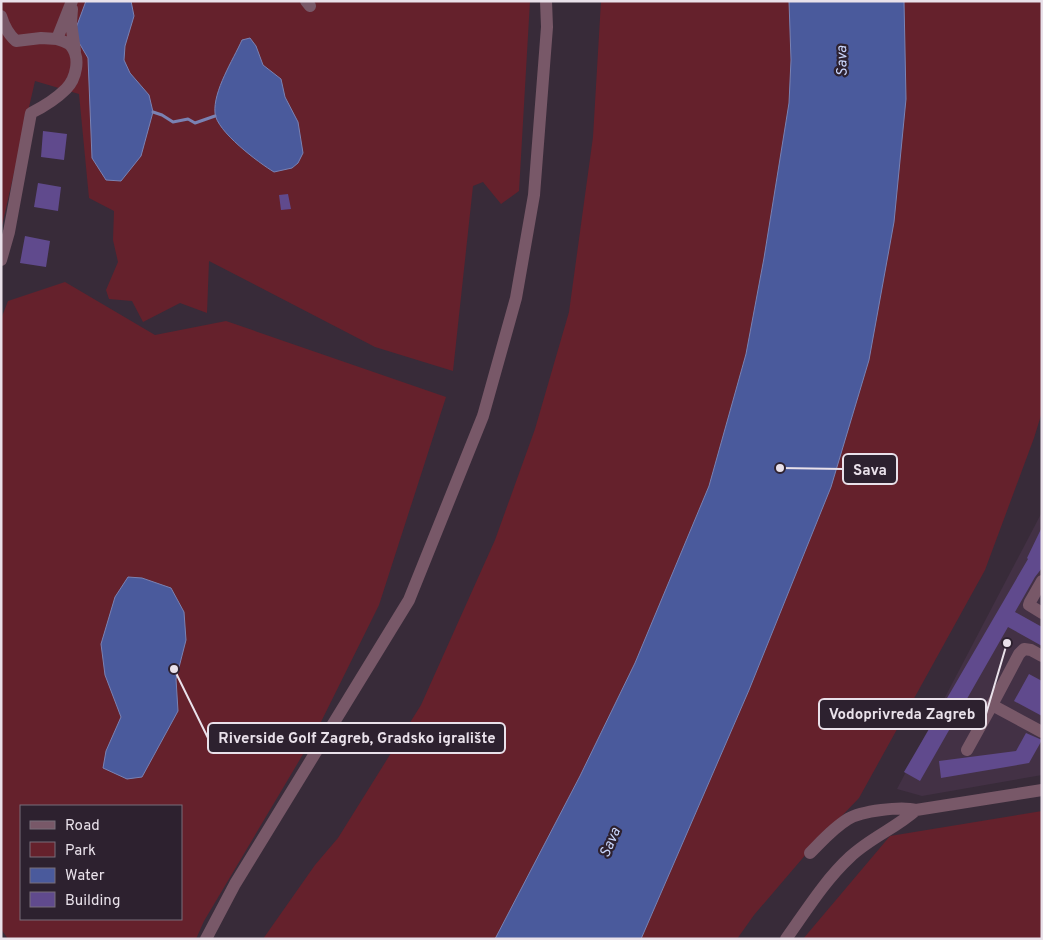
<svg xmlns="http://www.w3.org/2000/svg" width="1043" height="940" viewBox="0 0 1043 940" font-family="Overpass,sans-serif">
<rect width="100%" height="100%" fill="#382b39"/>
<path fill="#433145" d="M 1042,512 L 1042,775 L 922,796 L 897,789 Z"/>
<path fill="#65212c" fill-rule="evenodd" d="M 1,1 L 530,1 L 519,191 L 501,204 L 483,182 L 473,186 L 453,371 L 375,347 L 209,261 L 207,313 L 180,303 L 143,322 L 132,301 L 109,299 L 106,290 L 118,262 L 113,240 L 114,211 L 89,198 L 79,94 L 35,81 L 1,230 Z
M 601,1 L 789,1 L 791,60 L 789,103 L 764,258 L 746,354 L 709,486 L 635,663 L 580,776 L 495,939 L 263,939 L 315,865 L 338,838 L 421,705 L 495,540 L 535,429 L 569,312 L 593,137 Z
M 904,1 L 1042,1 L 1042,412 L 1034,438 L 985,570 L 859,798 L 813,846 L 754,915 L 737,939 L 641,939 L 749,690 L 831,487 L 869,360 L 906,99 Z
M 65,282 L 155,335 L 226,321 L 446,397 L 379,605 L 315,734 L 204,921 L 196,939 L 8,939 L 1,929 L 1,319 L 8,301 ZM 21,806 L 181,806 L 181,919 L 21,919 Z
M 1042,811 L 1042,939 L 803,939 L 890,836 Z"/>
<path fill="#4a5a9c" stroke="#7a82b3" d="M 86,1 L 131,1 L 134,16 L 125,46 L 124,60 L 130,73 L 149,95 L 153,112 L 141,156 L 121,181 L 106,180 L 92,158 L 88,58 L 78,41 L 76,28 Z
M 789,1 L 904,1 L 906,99 L 894,222 L 869,360 L 831,487 L 749,690 L 641,939 L 495,939 L 580,776 L 635,663 L 709,486 L 746,354 L 764,258 L 789,103 L 791,60 Z
M 250,38 L 256,46 L 263,65 L 281,79 L 285,97 L 298,122 L 303,153 L 298,163 L 292,168 L 274,172 C 259,163 216,131 215,113 C 213,91 233,60 242,40 Z
M 128,577 L 142,578 L 171,588 L 184,612 L 186,640 L 176,679 L 178,711 L 142,777 L 127,779 L 103,768 L 106,751 L 121,717 L 105,675 L 101,644 L 115,597 Z"/>
<g fill="none" stroke-linecap="round" stroke-linejoin="round">
<path stroke="#7a82b3" stroke-width="3" d="M 153,112 L 162,115 L 173,122 L 188,119 L 195,123 L 215,116"/>
</g>
<path fill="#604a8d" d="M 43,131 L 67,134 L 64,160 L 41,157 Z
M 38,183 L 61,187 L 58,211 L 34,207 Z
M 288,194 L 291,209 L 281,210 L 279,195 Z
M 25,236 L 50,241 L 46,267 L 20,263 Z
M 1042,527 L 1042,568 L 1035,577 L 1015,612 L 1042,627 L 1042,646 L 1008,627 L 920,781 L 904,772 L 1028,559 L 1027,558 Z
M 1029,674 L 1042,681 L 1042,716 L 1014,701 Z
M 1026,733 L 1042,740 L 1029,763 L 941,778 L 939,761 L 1016,751 Z"/>
<g fill="none" stroke-linecap="round" stroke-linejoin="round">
<path stroke="#785868" stroke-width="12" d="M 306,1 L 310,6
M 72,9 L 71,23 L 75,51
M 1,16 C 4,26 8,34 16,41 L 41,38 L 57,39 L 72,1
M 1,260 L 9,232 L 31,113 C 43,107 56,99 66,89 C 76,79 81,58 71,46 C 68,42 62,41 57,39
M 1042,581 L 1030,602 L 1029,605 L 1042,613
M 1042,656 L 1031,650 L 1024,649 L 1019,654 L 992,705 L 1042,732
M 967,750 L 992,705
M 810,853 C 822,841 833,828 848,819 C 861,811 901,806 916,810 L 1042,790
M 206,939 L 235,884 L 409,600 L 483,416 L 516,298 L 534,195 L 547,27 L 546,1
M 786,939 C 806,911 825,880 850,857 C 870,838 896,828 916,810"/>
</g>
<g text-anchor="middle" dominant-baseline="central" stroke-width="4.5" stroke-linejoin="round" paint-order="stroke">
<g font-size="15" font-style="italic" fill="#c8d4fa" stroke="#2d212f">
<text transform="translate(843 61) rotate(-91)">Sava</text>
<text transform="translate(611 843) rotate(-66)">Sava</text>
</g>
</g>
<path fill="none" stroke="#e9e1ea" stroke-width="2" d="M780 468L843 469M1007 643L986 714M174 669L208 738"/>
<g fill="#e9e1ea" stroke="#2d212f" stroke-width="2">
<circle cx="780" cy="468" r="5"/>
<circle cx="1007" cy="643" r="5"/>
<circle cx="174" cy="669" r="5"/>
</g>
<g fill="#2d212f" stroke="#e9e1ea" stroke-width="2">
<rect x="843" y="454" width="54" height="30" rx="5"/>
<rect x="819" y="699" width="167" height="30" rx="5"/>
<rect x="208" y="723" width="297" height="30" rx="5"/>
</g>
<g font-size="15" text-anchor="middle" font-weight="bold" fill="#e9e1ea">
<text x="870" y="475">Sava</text>
<text x="902" y="719">Vodoprivreda Zagreb</text>
<text x="357" y="743">Riverside Golf Zagreb, Gradsko igralište</text>
</g>
<rect width="1043" height="940" fill="none" stroke="#e9e1ea" stroke-width="5"/>
<rect x="20" y="805" width="162" height="115" fill="#2d212f" stroke="#786e7a"/>
<rect x="30" y="821" width="25" height="8" fill="#785868" stroke="#786e7a"/>
<text x="65" y="830" font-size="15" fill="#e9e1ea">Road</text>
<rect x="30" y="842" width="25" height="15" fill="#65212c" stroke="#786e7a"/>
<text x="65" y="855" font-size="15" fill="#e9e1ea">Park</text>
<rect x="30" y="868" width="25" height="15" fill="#4a5a9c" stroke="#786e7a"/>
<text x="65" y="880" font-size="15" fill="#e9e1ea">Water</text>
<rect x="30" y="892" width="25" height="15" fill="#604a8d" stroke="#786e7a"/>
<text x="65" y="905" font-size="15" fill="#e9e1ea">Building</text>
</svg>
